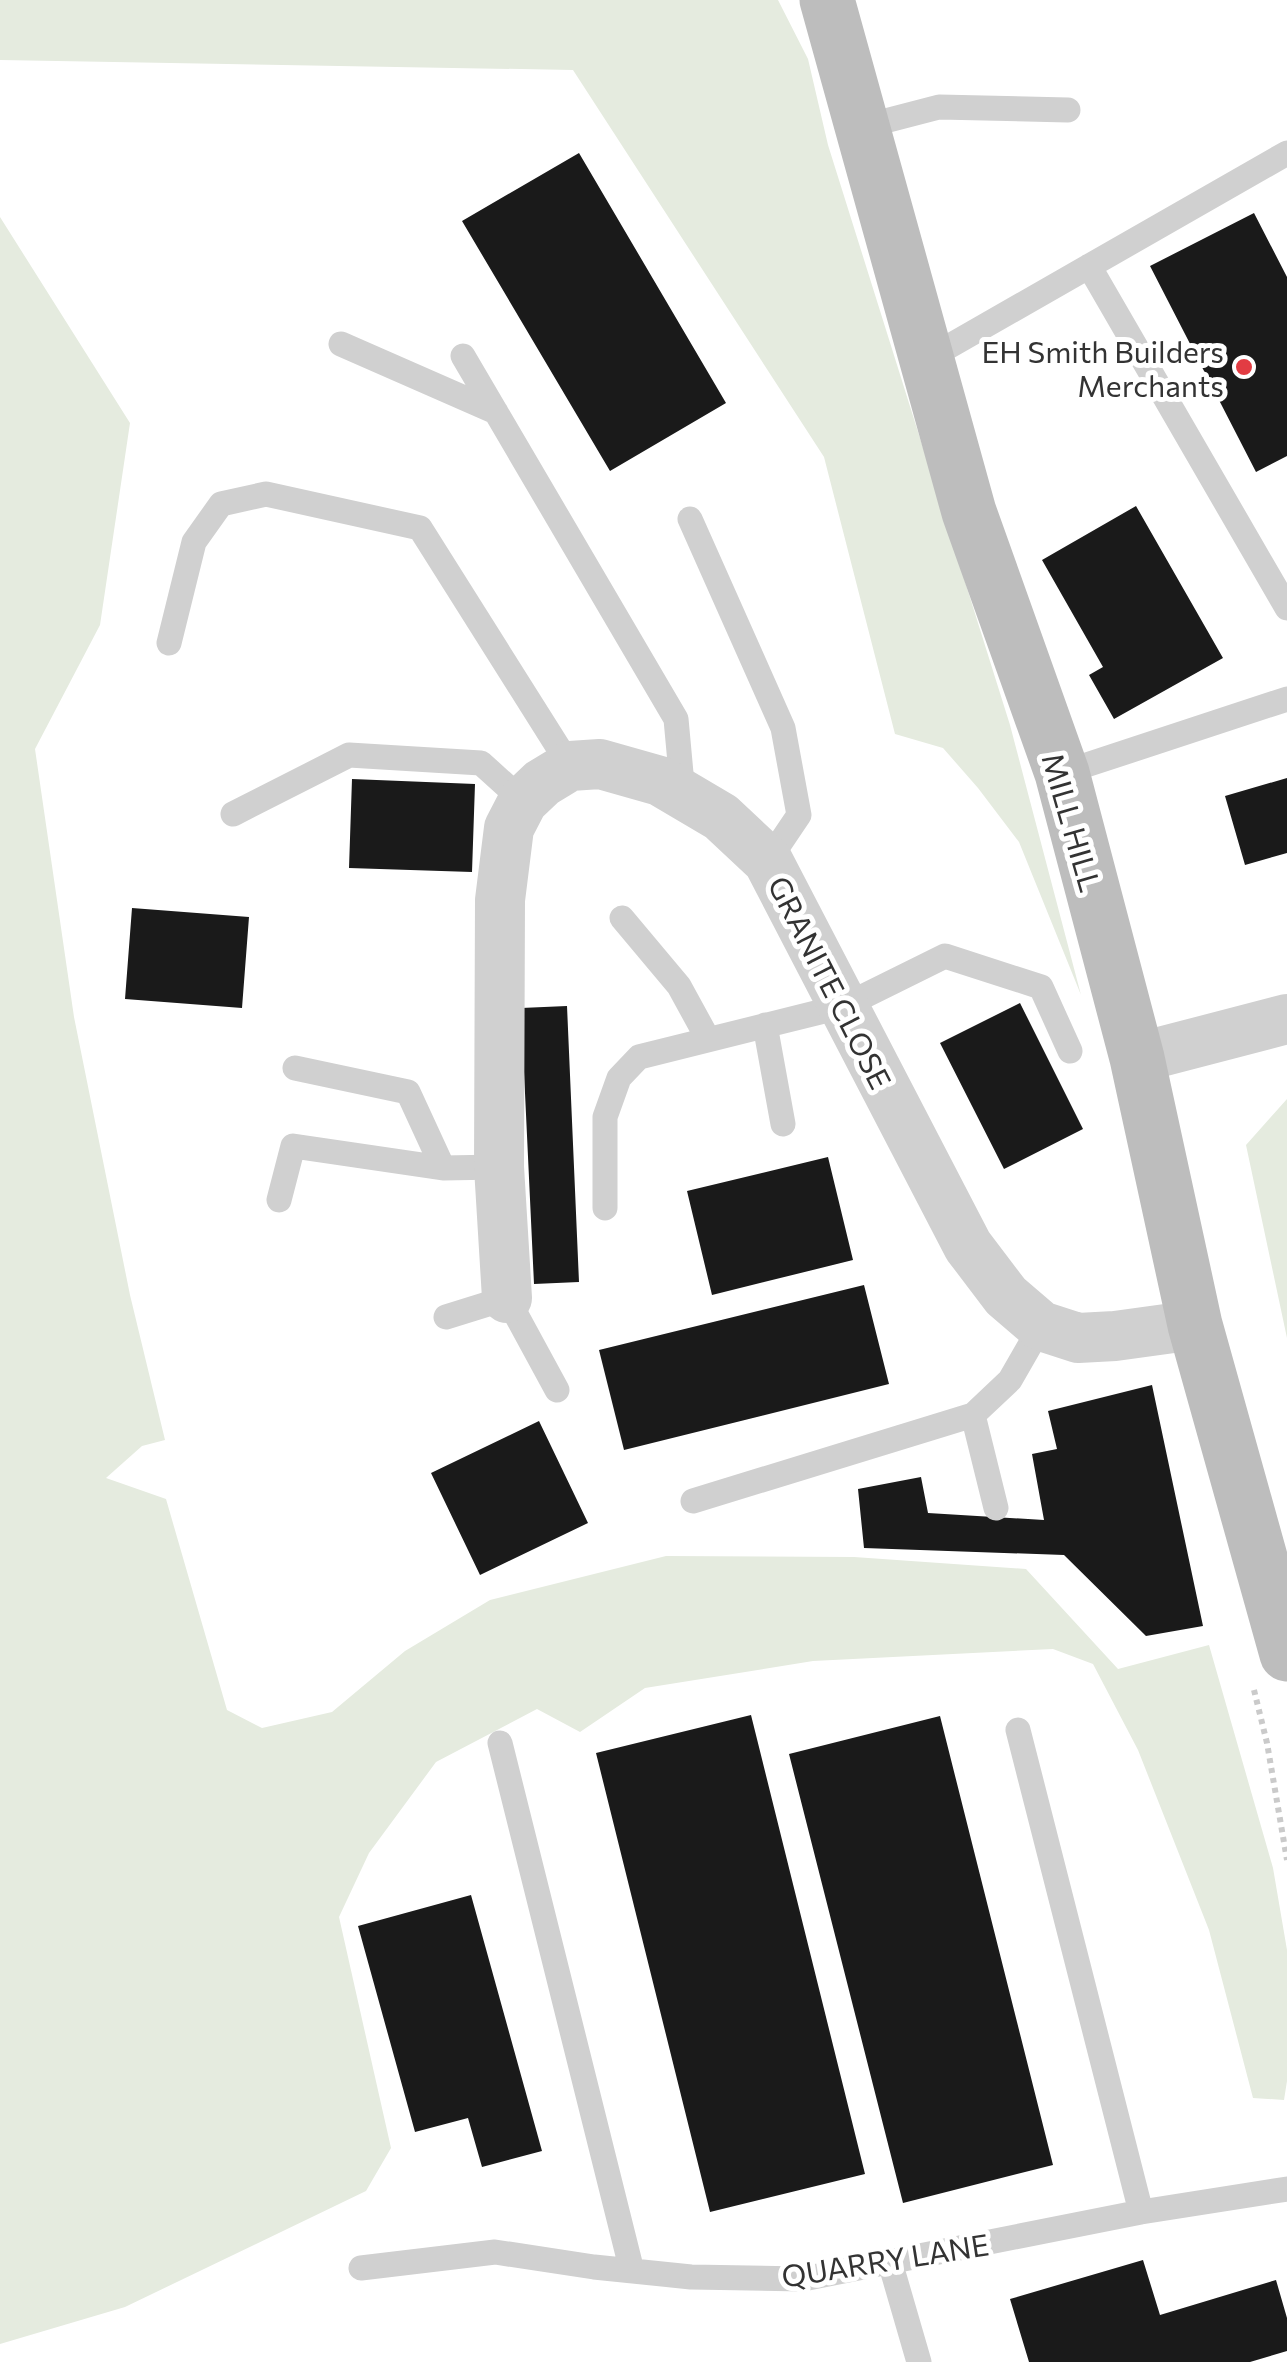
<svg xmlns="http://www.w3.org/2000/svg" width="1287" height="2362" viewBox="0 0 1287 2362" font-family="Commissioner,sans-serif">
<rect width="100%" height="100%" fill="#fff"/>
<path fill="#e5ebdf" d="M 0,0 L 778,0 L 808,59 L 828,145 L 1010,725 L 1081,995 L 1019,842 L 978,788 L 943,748 L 895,734 L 824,457 L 573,70 L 0,60 Z
M 0,217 L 130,423 L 100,625 L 35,749 L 74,1017 L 130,1295 L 165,1440 L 142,1446 L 106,1478 L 166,1499 L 227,1710 L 262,1728 L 332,1712 L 405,1651 L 490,1600 L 666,1556 L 854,1557 L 1026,1569 L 1118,1669 L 1209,1645 L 1273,1868 L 1287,1950 L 1287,2081 L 1284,2100 L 1253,2098 L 1209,1930 L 1138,1750 L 1093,1664 L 1053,1649 L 813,1661 L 645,1688 L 580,1732 L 537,1709 L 436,1762 L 369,1853 L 339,1917 L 391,2148 L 366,2191 L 125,2307 L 0,2344 Z
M 1287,1099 L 1287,1338 L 1246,1145 Z"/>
<path fill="#1a1a1a" d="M 579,153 L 726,403 L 610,471 L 462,221 Z
M 1254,213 L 1287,277 L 1287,456 L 1256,472 L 1150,266 Z
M 1136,506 L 1223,658 L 1114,719 L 1089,675 L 1103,667 L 1042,560 Z
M 1287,778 L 1287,853 L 1245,865 L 1225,796 Z
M 352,779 L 475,784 L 472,872 L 349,868 Z
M 132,908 L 249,917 L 242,1008 L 125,999 Z
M 1020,1003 L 1083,1129 L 1004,1169 L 940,1043 Z
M 567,1006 L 579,1282 L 534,1284 L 521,1008 Z
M 828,1157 L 853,1260 L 712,1295 L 687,1191 Z
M 864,1285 L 889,1384 L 624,1450 L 599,1350 Z
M 1152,1385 L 1203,1626 L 1146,1636 L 1064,1555 L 864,1548 L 858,1489 L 921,1477 L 928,1513 L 1044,1520 L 1032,1454 L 1057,1449 L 1048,1411 Z
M 539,1421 L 588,1523 L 480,1575 L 431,1473 Z
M 751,1715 L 865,2174 L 710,2212 L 596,1753 Z
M 940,1716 L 1053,2165 L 903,2203 L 789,1754 Z
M 471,1895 L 542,2151 L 482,2167 L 468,2118 L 415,2132 L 358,1926 Z
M 1143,2260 L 1160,2315 L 1276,2280 L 1287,2318 L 1287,2351 L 1250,2362 L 1029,2362 L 1010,2299 Z"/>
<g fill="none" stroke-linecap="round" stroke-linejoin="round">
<path stroke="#cacaca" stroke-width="6" stroke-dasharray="5 5" stroke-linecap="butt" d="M 1254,1690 L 1267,1743 L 1287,1860"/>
<path stroke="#d0d0d0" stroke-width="25" d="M 862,127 L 939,107 L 1068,110
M 1089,266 L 1287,608
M 341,344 L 496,412
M 463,356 L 676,719 L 683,795
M 927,359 L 1287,153
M 690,519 L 783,728 L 799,815 L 768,861
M 169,643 L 194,542 L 221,504 L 266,494 L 420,528 L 570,766
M 1062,773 L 1287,699
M 233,814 L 349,755 L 481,763 L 523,801
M 622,918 L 679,986 L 708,1039
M 765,1025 L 783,1124
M 295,1068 L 408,1092 L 443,1168 L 499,1167
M 279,1200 L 293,1146 L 443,1168
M 605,1208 L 605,1117 L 619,1078 L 639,1057 L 844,1006 L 945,956 L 1041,987 L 1070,1051
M 446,1317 L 507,1298 L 557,1390
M 973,1415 L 996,1508
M 693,1501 L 973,1415 L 1010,1380 L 1041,1326
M 1018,1730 L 1141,2212
M 500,1743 L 632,2271
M 890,2262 L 919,2362
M 361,2268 L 495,2252 L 594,2267 L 691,2277 L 803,2279 L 1141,2212 L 1287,2189"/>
<path stroke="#d0d0d0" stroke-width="50" d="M 1137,1058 L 1287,1019
M 507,1298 L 499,1167 L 500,900 L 509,828 L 523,801 L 542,783 L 570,766 L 600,764 L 660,781 L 721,817 L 768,861 L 968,1246 L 1006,1296 L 1041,1326 L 1078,1338 L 1115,1336 L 1195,1325"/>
<path stroke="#bdbdbd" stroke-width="55" d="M 827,0 L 969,512 L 1062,773 L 1137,1058 L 1195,1325 L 1287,1654"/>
</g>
<circle fill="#e23c43" stroke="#fff" stroke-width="4" cx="1244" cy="367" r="10"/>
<g text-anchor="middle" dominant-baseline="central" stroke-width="10" stroke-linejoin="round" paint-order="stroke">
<g font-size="30" fill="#333" stroke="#fff" text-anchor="end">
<text x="1224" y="350">EH Smith Builders<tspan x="1224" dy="34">Merchants</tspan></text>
</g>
<g font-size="30" fill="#333" stroke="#fff">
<text transform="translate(1073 822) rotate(74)">MILL HILL</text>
<text transform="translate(831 982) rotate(63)">GRANITE CLOSE</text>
<text transform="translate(885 2259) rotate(-9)">QUARRY LANE</text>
</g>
</g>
</svg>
